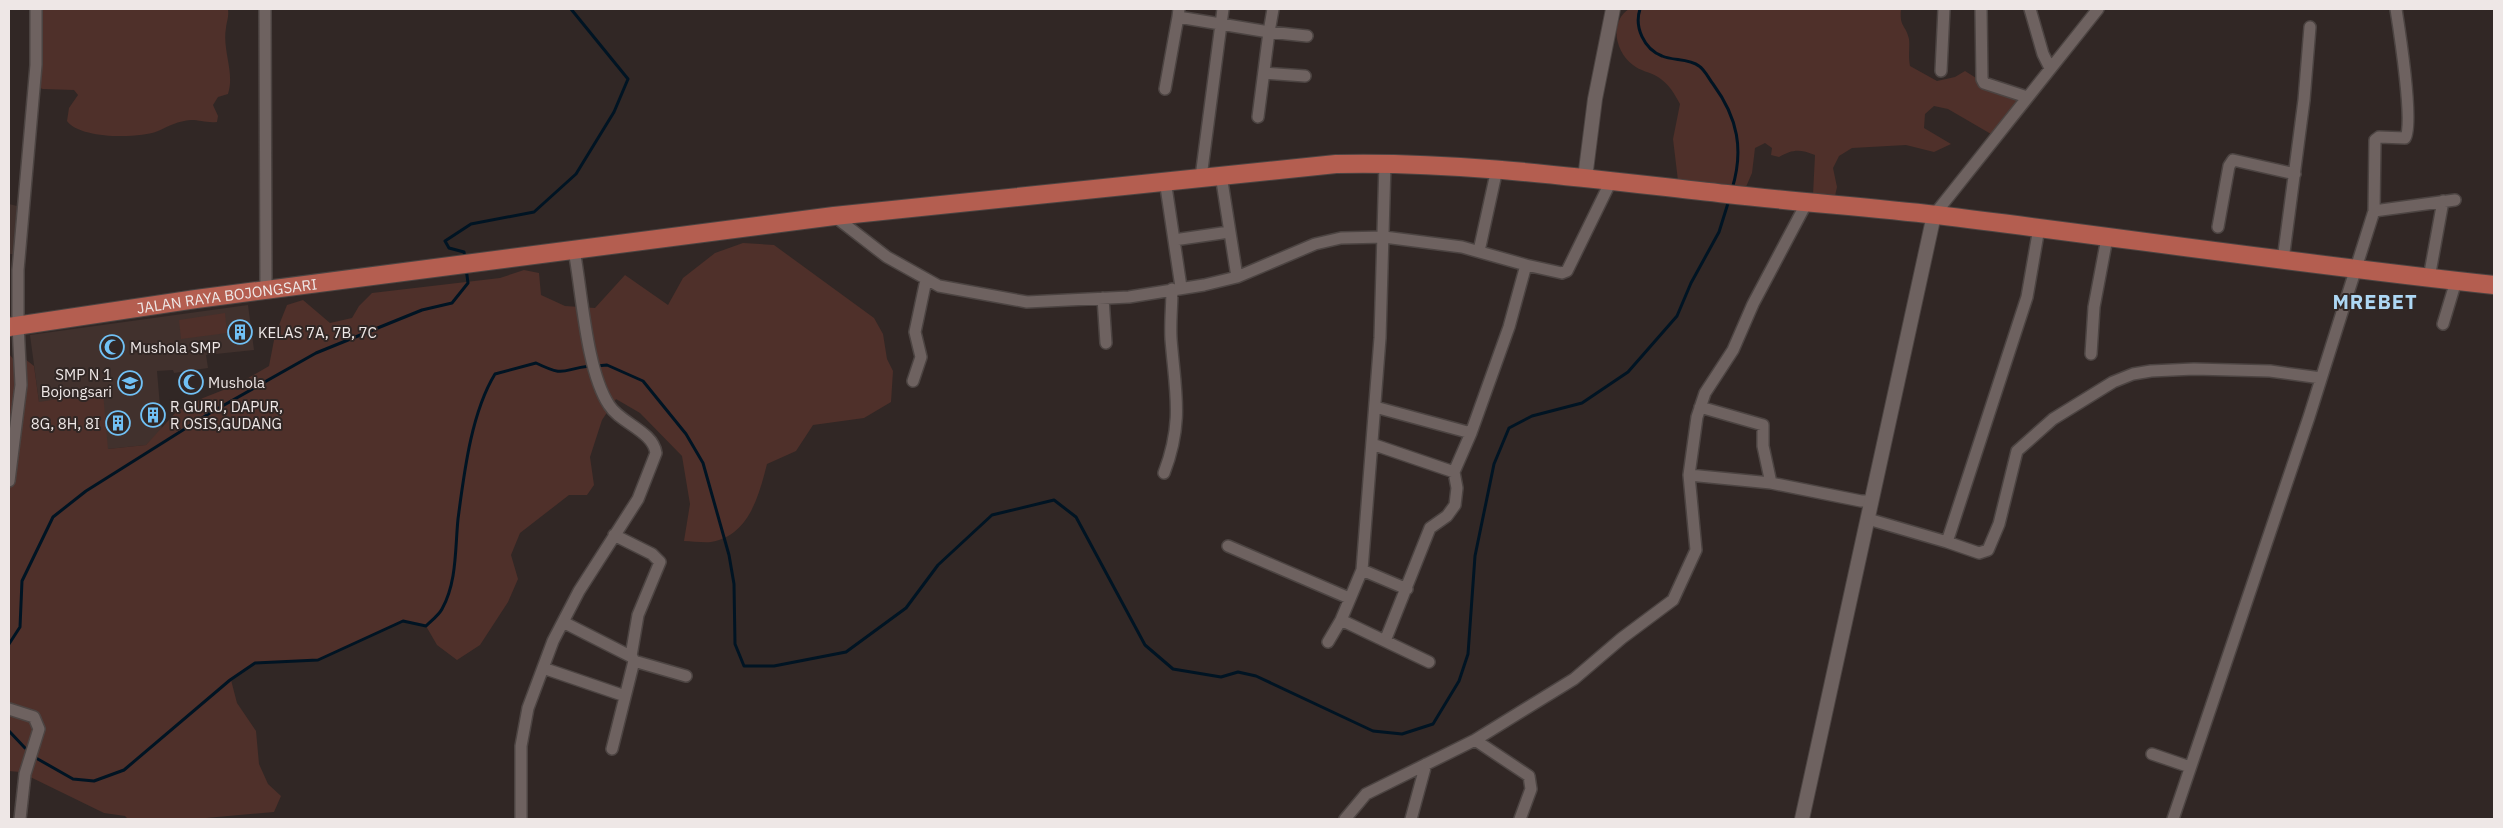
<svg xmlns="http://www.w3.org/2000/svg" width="2503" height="828" viewBox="0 0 2503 828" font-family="'IBM Plex Sans',sans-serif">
<rect width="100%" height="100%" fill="#312725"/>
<path fill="#41312d" d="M 9,204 L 17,206 L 13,254 L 9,254 Z
M 248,305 L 254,350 L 206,355 L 208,368 L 174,373 L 173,370 L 157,371 L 162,430 L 146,445 L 108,449 L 39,402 L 30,335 Z"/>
<path fill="#4f302a" d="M 35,9 L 228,9 C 229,17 227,20 226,28 C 222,50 235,72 228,94 L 218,97 L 213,105 L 218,116 L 217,122 C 206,123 200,120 191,120 C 178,121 169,126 158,131 C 138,139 80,139 67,121 L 69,108 L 78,95 L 74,90 L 43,89 L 34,86 Z
M 1629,9 L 1901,9 C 1899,27 1906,25 1909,39 C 1910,46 1908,56 1910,66 L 1937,81 L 1955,77 L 1965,71 L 1984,83 L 2025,100 L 1991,134 L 1948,109 L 1934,106 L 1925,114 L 1924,128 L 1951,144 L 1934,152 L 1906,145 L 1852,148 L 1839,156 L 1833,168 L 1837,187 L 1835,196 L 1813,195 L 1815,155 C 1800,149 1793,149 1779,157 L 1771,155 L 1772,148 L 1765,143 L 1755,148 L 1752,173 L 1742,196 L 1679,189 L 1673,139 L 1680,104 C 1674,93 1669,84 1658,77 C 1650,72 1640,71 1633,65 C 1615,52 1609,22 1629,9 Z
M 743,243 L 774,245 L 874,318 L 883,334 L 887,359 L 893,371 L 891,402 L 864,418 L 813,425 L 796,451 L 767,464 C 759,495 749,536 711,542 C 703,543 692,541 684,541 L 690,504 L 682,456 L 640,413 L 616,399 L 602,420 L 590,457 L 594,485 L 587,495 L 569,495 L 520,533 L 511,555 L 518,579 L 508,602 L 480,645 L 457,660 L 437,645 L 426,626 L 403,621 L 318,660 L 255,663 L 231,680 L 237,703 L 256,731 L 259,764 L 268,784 L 281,796 L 274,812 L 195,819 L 128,819 L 125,816 L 104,813 L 20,772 L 9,771 L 9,354 L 15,361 L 25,359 L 34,366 L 39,402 L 103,392 L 108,449 L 146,445 L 177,411 L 203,398 L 236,385 L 269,366 L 275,335 L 287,305 L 303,300 L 330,323 L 352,318 L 359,306 L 372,293 L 500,278 L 524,270 L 539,273 L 541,295 L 565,306 L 595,308 L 625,275 L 668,305 L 683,278 L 715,253 Z
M 225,313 L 227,333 L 181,339 L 179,320 Z"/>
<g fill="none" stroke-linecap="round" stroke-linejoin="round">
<path stroke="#001423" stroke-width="3" d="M 1640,9 C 1634,27 1644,49 1662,56 C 1673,61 1689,58 1699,66 C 1705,70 1709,79 1713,84 C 1738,118 1744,150 1732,189
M 465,257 L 464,252 L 449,248 L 445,241 L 471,224 L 534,212 L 576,174 L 614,112 L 628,79 L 571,9
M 596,366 L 607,365 L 643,381 L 686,434 L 703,463 L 729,555 L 734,584 L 735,644 L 744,666 L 774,666 L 846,652 L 906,608 L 938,565 L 992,515 L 1054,500 L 1076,517 L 1145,645 L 1173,669 L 1221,677 L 1238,672 L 1256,676 L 1373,731 L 1402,734 L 1433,724 L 1459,681 L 1468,654 L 1475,556 L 1494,464 L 1509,428 L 1532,416 L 1582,403 L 1628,372 L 1677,316 L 1691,283 L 1719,232 L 1729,200
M 9,644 L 20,627 L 22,581 L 53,517 L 86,491 L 210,413 L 316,353 L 422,310 L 452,303 L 468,283 L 466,268
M 9,731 L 25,748
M 36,758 L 73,779 L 94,781 L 124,770 L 230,680 L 255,663 L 318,660 L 403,621 L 426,626 C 431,621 439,615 442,609 C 457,582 455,549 458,519 C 464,474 471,413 495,374 L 536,363 C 567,378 561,369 590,366"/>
<g stroke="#4c4442" stroke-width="14">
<path id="minor" d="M 265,9 L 266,290
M 1179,9 L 1178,17 L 1269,32 L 1273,9
M 1981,9 L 1982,79 L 1984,83 L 2027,97
M 2030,9 L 2043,54 L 2050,68
M 1941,71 L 1944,9
M 1264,73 L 1305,76
M 1165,89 L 1178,17
M 1258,117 L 1269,32 L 1307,36
M 1221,175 L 1237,277
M 1201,177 L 1223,9
M 1165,180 L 1181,287
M 2374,211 L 2455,200
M 1934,215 L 2098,9
M 834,216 L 887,257 L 939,286 L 1027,302 L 1129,297 L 1204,285 L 1237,277 L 1315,244 L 1341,238 L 1384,237 L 1462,247 L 1526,265 L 1509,327 L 1471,433 L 1375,407
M 2218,227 L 2229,166 L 2233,160 L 2295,174
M 1174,240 L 1229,232
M 1479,251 L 1497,169
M 2283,260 L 2304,100 L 2310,27
M 1526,265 L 1562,273 L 1567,271 L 1611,181
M 2429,278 L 2443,201
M 1103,298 L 1106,343
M 2443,324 L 2456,281
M 2091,354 L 2094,307 L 2107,238
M 913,381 L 921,357 L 915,332 L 926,280
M 1700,407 L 1763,425 L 1763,446 L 1771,483 L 1861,501 L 1872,501
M 1372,444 L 1454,472
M 1164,473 C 1184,421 1175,391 1171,339 C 1170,322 1172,306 1172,289
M 1689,475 L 1771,483
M 9,481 L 21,385 L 18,325 L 18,270 L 36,65 L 36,9
M 1868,519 L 1947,542 L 2027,297 L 2039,228
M 614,535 L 652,554 L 660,562 L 638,615 L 631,656
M 1947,542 L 1979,553 L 1988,550 L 1999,524 L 2017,451 L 2053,419 L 2113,382 L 2133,374 L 2151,371 L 2194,369 L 2270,371 L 2321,378
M 1228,546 L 1349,598
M 1362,570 L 1407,589
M 1341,620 L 1429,662
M 563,622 L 632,657 L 634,661 L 686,676
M 1385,641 L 1430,528 L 1447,516 L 1455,505 L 1457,488 L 1454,472 L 1471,433
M 1328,642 L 1341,620 L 1362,570 L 1380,338 L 1385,163
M 543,668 L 625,696
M 9,709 L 34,717 L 39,729 L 25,774 L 20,819
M 1475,740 L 1529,776 L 1531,789 L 1520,819
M 612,749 L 634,661
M 2152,754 L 2190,767
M 521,819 L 521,746 L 528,708 L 553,641 L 579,591 L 638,499 L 656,453 C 653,431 620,423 609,405 C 586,370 582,292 574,250
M 1345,819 L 1366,794 L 1475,740 L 1574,679 L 1622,638 L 1673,600 L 1696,550 L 1689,475 L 1697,417 L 1705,393 L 1733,350 L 1753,304 L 1807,202
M 1411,819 L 1426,764
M 2173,819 L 2309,417 L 2374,211 L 2375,140 L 2379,137 L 2405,138 C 2415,130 2399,28 2396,9"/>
</g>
<g stroke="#4c4442" stroke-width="16">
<path id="tertiary" d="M 1585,178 L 1595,99 L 1613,9
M 1802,819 L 1934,215"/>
</g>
<g stroke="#4c4442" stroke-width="20">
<g id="primary">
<path id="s1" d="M 9,327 L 196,299 L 834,216 L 1336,164 C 1467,161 1597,180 1727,194 C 1797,202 1867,207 1937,215 C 2123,238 2308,265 2494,285"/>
</g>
</g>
<use href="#minor" stroke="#6e6260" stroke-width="11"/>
<use href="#tertiary" stroke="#6e6260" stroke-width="14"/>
<use href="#primary" stroke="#b45e50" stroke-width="18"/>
</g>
<defs>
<g id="building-ring" transform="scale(1.25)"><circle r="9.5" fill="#312725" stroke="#71c1f5" stroke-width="1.5"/><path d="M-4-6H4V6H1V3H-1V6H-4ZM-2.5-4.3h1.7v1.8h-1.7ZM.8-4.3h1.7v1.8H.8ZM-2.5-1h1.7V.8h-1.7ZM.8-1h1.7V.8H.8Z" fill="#71c1f5"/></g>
<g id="mosque-ring" transform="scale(1.25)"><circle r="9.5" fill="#312725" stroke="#71c1f5" stroke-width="1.5"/><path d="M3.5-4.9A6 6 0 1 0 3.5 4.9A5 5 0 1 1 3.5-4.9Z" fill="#71c1f5"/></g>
<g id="school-ring" transform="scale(1.25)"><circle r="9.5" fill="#312725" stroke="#71c1f5" stroke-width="1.5"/><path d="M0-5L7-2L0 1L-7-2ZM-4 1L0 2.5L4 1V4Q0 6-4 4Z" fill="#71c1f5"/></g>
</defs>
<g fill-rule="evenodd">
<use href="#building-ring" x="240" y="332"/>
<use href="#mosque-ring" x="112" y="347"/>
<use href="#mosque-ring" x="191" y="382"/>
<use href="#school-ring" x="130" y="383"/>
<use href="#building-ring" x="153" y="415"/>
<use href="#building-ring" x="118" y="423"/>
</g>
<g text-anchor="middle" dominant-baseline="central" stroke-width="4" stroke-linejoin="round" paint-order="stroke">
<g font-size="15" fill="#eee7e6" stroke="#312725">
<text stroke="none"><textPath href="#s1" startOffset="220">JALAN RAYA BOJONGSARI</textPath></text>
</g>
<g font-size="15" fill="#eee7e6" stroke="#312725" text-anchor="start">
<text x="258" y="332">KELAS 7A, 7B, 7C</text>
<text x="130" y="347">Mushola SMP</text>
<text x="112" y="374" text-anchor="end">SMP N 1<tspan x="112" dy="17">Bojongsari</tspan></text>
<text x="208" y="382">Mushola</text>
<text x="170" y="406">R GURU, DAPUR,<tspan x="170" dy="17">R OSIS,GUDANG</tspan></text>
<text x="100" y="423" text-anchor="end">8G, 8H, 8I</text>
</g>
<g font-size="20" font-weight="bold" letter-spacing="1" fill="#add7f4" stroke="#312725">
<text x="2375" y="301">MREBET</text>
</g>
</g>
<rect width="2503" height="828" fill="none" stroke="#eee7e6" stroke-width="20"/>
</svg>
